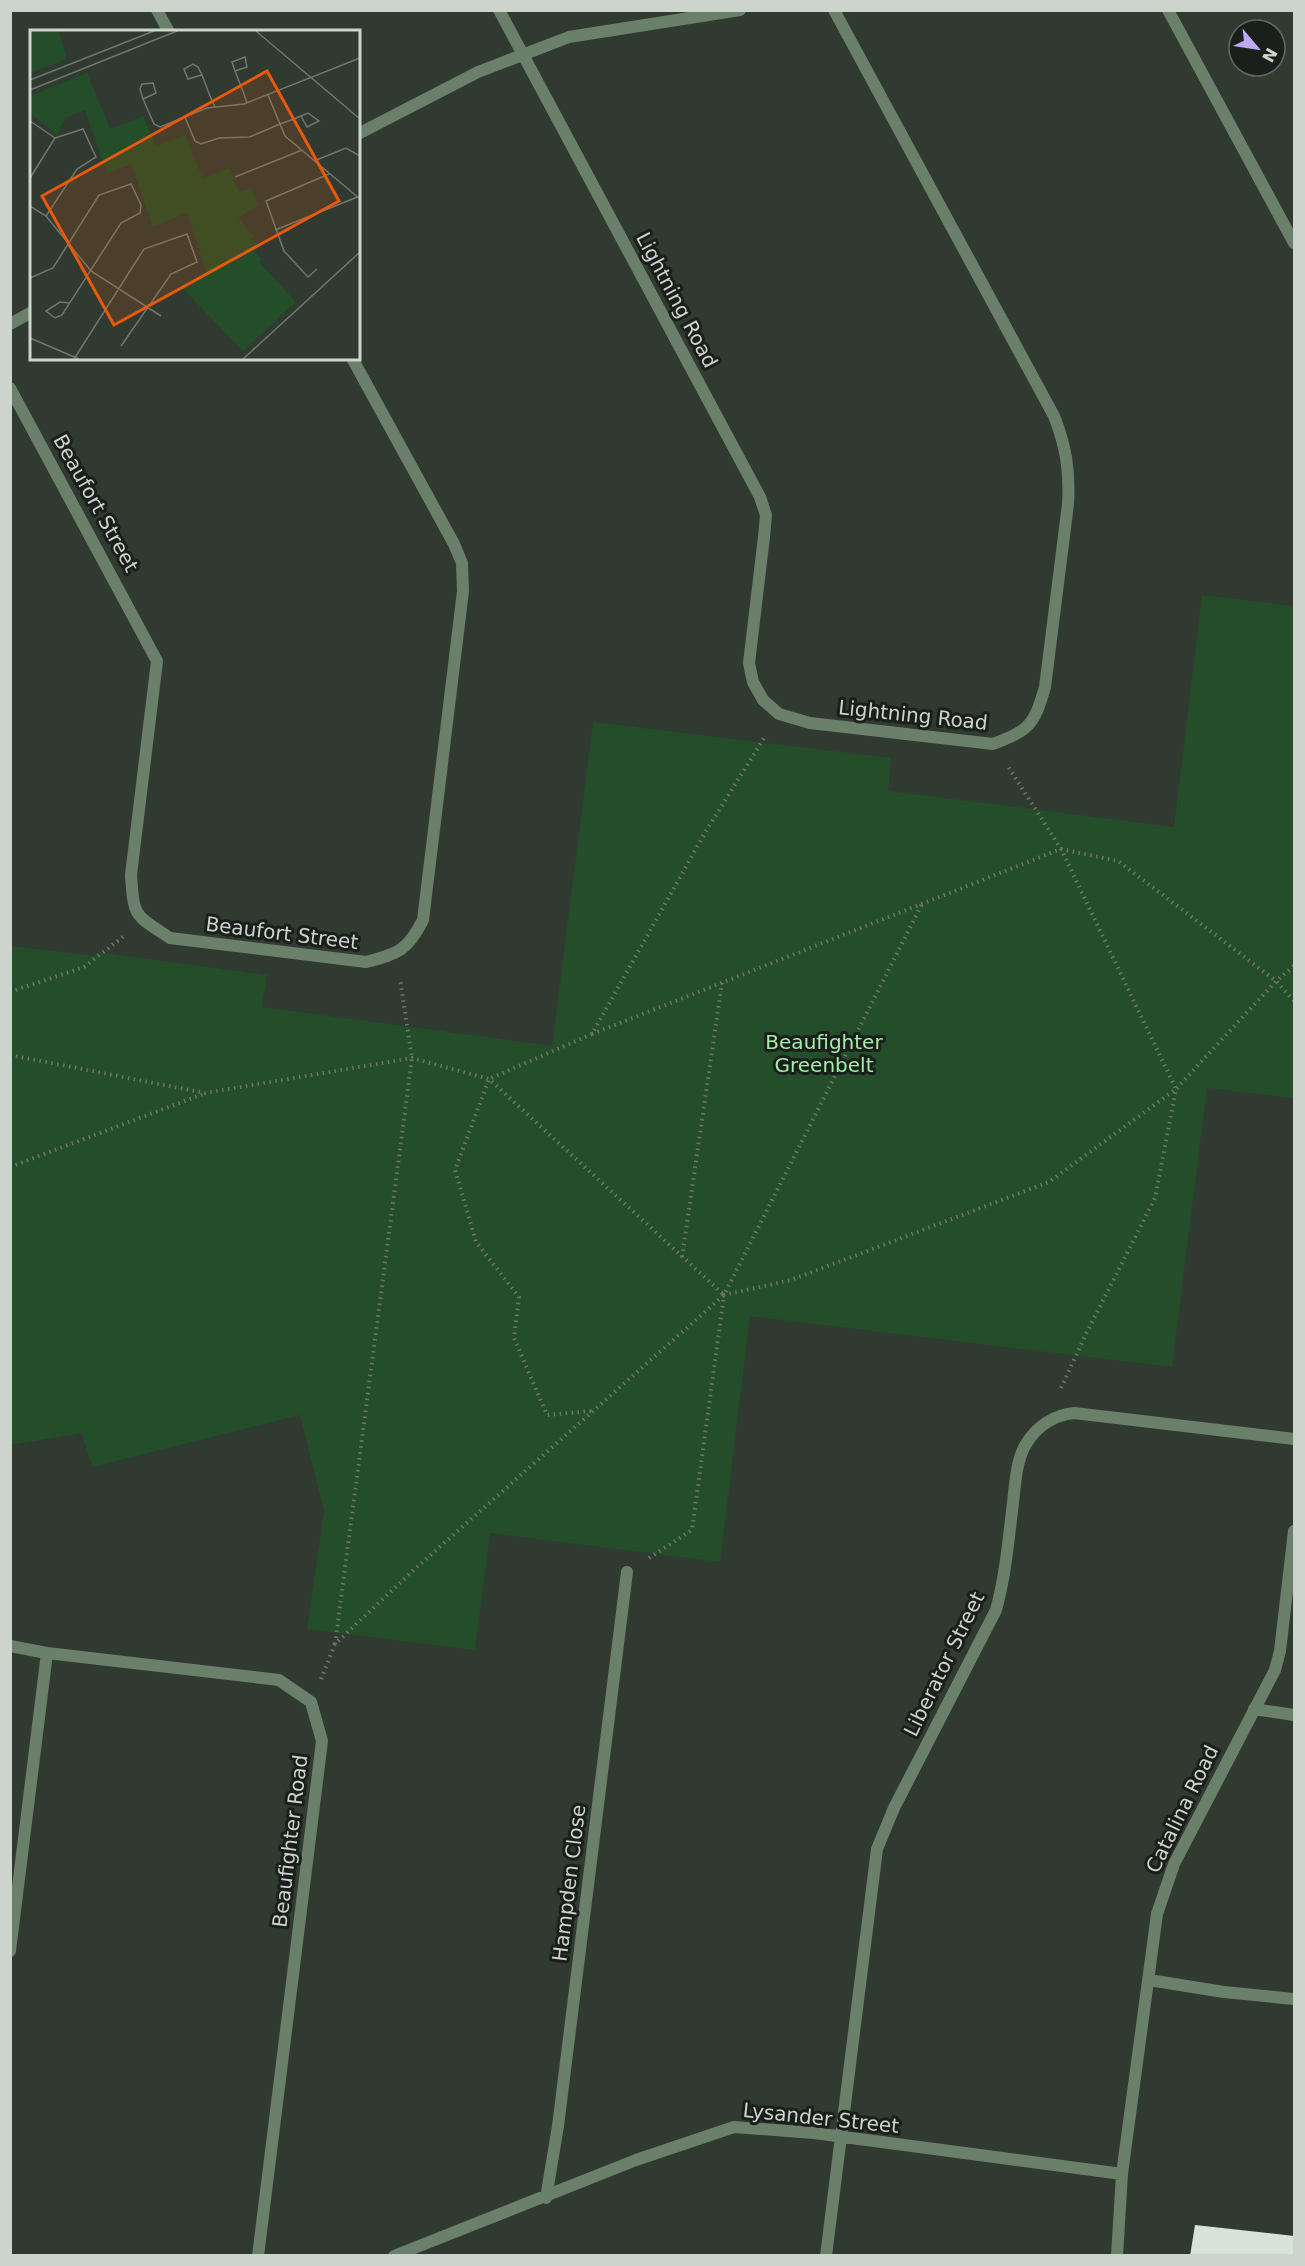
<svg xmlns="http://www.w3.org/2000/svg" width="1305" height="2266" viewBox="0 0 1305 2266" font-family="'DejaVu Sans',sans-serif">
<rect width="100%" height="100%" fill="#303a30"/>
<path fill="#244d29" d="M 1202,595 L 1294,606 L 1294,1098 L 1207,1088 L 1172,1367 L 750,1316 L 720,1562 L 490,1533 L 475,1650 L 307,1629 L 324,1511 L 300,1415 L 92,1467 L 82,1433 L 11,1445 L 11,946 L 95,956 L 96,952 L 267,975 L 262,1007 L 552,1046 L 593,722 L 891,758 L 888,791 L 1174,827 Z"/>
<path fill="#d7e3d7" d="M 1195,2225 L 1294,2236 L 1294,2256 L 1190,2256 Z"/>
<g fill="none" stroke-linecap="round" stroke-linejoin="round">
<path stroke="#6e766e" stroke-width="4" stroke-dasharray="1.5 4.5" stroke-linecap="butt" d="M 10,992 L 84,967 L 124,936
M 592,1034 L 1061,849 L 1118,861 L 1276,981 L 1294,1001
M 10,1055 L 205,1093 L 412,1058 L 489,1079 L 724,1295
M 10,1167 L 203,1094
M 682,1257 L 722,983
M 1061,1388 L 1086,1334 L 1155,1198 L 1176,1089 L 1276,981 L 1294,966
M 591,1411 L 547,1415 L 514,1338 L 519,1297 L 476,1242 L 455,1170 L 489,1079 L 592,1034 L 706,831 L 766,735
M 649,1558 L 692,1530 L 724,1295 L 791,1280 L 1049,1182 L 1176,1089 L 1061,849 L 1007,765
M 335,1644 L 412,1058 L 400,979
M 321,1679 L 335,1644 L 417,1567 L 724,1295 L 922,904"/>
<path stroke="#6a806b" stroke-width="12" d="M 157,10 L 169,32
M 499,10 L 760,497 L 766,515 L 764,537 L 749,663 L 753,682 L 763,700 L 779,714 L 810,723 L 993,744 C 1030,730 1034,725 1045,687 L 1068,504 C 1070,472 1066,446 1054,416 L 834,10
M 1168,10 L 1294,243
M 358,134 L 478,72 L 569,37 L 740,10
M 10,324 L 32,312
M 10,388 L 157,661 L 131,875 C 134,918 134,914 170,938 L 366,962 C 398,954 408,950 423,920 L 463,591 L 462,563 L 454,544 L 352,358
M 10,1646 L 47,1653 L 279,1680 L 311,1702 L 322,1741 L 258,2256
M 1254,1709 L 1294,1715
M 10,1951 L 47,1653
M 1149,1980 L 1224,1992 L 1294,1999
M 546,2198 L 558,2126 L 627,1572
M 394,2256 L 636,2160 L 734,2127 L 814,2133 L 1122,2174
M 826,2256 L 877,1849 L 894,1808 L 996,1610 C 1005,1577 1008,1545 1012,1511 C 1015,1490 1015,1462 1026,1444 C 1037,1426 1054,1415 1074,1413 L 1294,1439
M 1117,2256 L 1122,2174 L 1157,1914 L 1174,1864 L 1275,1670 L 1280,1651 L 1294,1531"/>
</g>
<g text-anchor="middle" dominant-baseline="central" stroke-width="6" stroke-linejoin="round" paint-order="stroke">
<g font-size="20" fill="#cdd3cd" stroke="#1b1f1b">
<text transform="translate(677 300) rotate(62)">Lightning Road</text>
<text transform="translate(96 503) rotate(61)">Beaufort Street</text>
<text transform="translate(913 715) rotate(6)">Lightning Road</text>
<text transform="translate(282 933) rotate(7)">Beaufort Street</text>
<text transform="translate(944 1664) rotate(-64)">Liberator Street</text>
<text transform="translate(1182 1809) rotate(-64)">Catalina Road</text>
<text transform="translate(290 1841) rotate(-83)">Beaufighter Road</text>
<text transform="translate(569 1883) rotate(-83)">Hampden Close</text>
<text transform="translate(821 2118) rotate(6)">Lysander Street</text>
</g>
<g font-size="20" fill="#a1eea6" stroke="#1b1f1b">
<text x="824" y="1042">Beaufighter<tspan x="824" dy="23">Greenbelt</tspan></text>
</g>
</g>
<g transform="translate(30 30)">
<rect width="330" height="330" fill="#303a30"/>
<path d="M 0,1 L 29,1 L 37,29 L 0,43 ZM 57,43 L 80,99 L 113,86 L 126,116 L 155,104 L 173,149 L 199,138 L 209,162 L 221,158 L 229,175 L 208,188 L 224,206 L 222,209 L 229,217 L 225,221 L 232,229 L 229,232 L 266,272 L 213,321 L 151,257 L 178,246 L 157,183 L 123,197 L 101,134 L 77,144 L 55,80 L 35,88 L 27,105 L 0,83 L 0,66 Z" fill="#244d29"/>
<path fill="none" stroke="#6f776f" stroke-width="1.5" d="M 226,1 L 330,89M 205,41 L 217,37 L 215,27 L 202,32 L 205,41 L 212,59 L 214,64 L 217,73M 172,45 L 158,49 L 154,39 L 163,34 L 168,37 L 172,45 L 180,66 L 185,77M 0,50 L 124,1M 0,60 L 147,1M 238,65 L 255,106 L 330,169M 113,69 L 126,63 L 123,53 L 112,54 L 110,59 L 113,69 L 124,94 L 130,97 L 177,78 L 214,74 L 330,28M 155,87 L 165,111 L 171,114 L 189,108 L 219,107 L 222,106 L 250,94 L 264,89 L 278,83 L 289,91 L 277,97 L 271,86M 0,91 L 25,108M 284,131 L 316,118 L 330,126M 205,147 L 272,120M 0,148 L 25,108M 0,176 L 16,186 L 61,241 L 131,286M 16,186 L 47,139 L 66,127 L 53,99 L 25,108M 245,200 L 330,166M 287,239 L 278,247 L 254,221 L 236,171 L 299,144M 0,248 L 23,238 L 69,165 L 101,154 L 111,175 L 110,183 L 91,193 L 32,285 L 25,288 L 16,281 L 30,272 L 40,273M 0,308 L 49,329M 44,329 L 114,219 L 157,204 L 167,232 L 141,244 L 91,316M 213,329 L 330,222"/>
<path fill="#e8590c" fill-opacity="0.15" stroke="#e8590c" stroke-width="3" d="M 237,41 L 309,171 L 84,295 L 12,166 Z"/>
<rect width="330" height="330" fill="none" stroke="#cdd3cd" stroke-width="3"/>
</g>
<rect width="1305" height="2266" fill="none" stroke="#cdd3cd" stroke-width="24"/>
<g transform="translate(1257 48) rotate(119)"><circle r="28" fill="#1b1f1b" stroke="#626762" stroke-width="1.5"/>
<path d="M0-4.5L10 22L0 15L-10 22Z" fill="#bda9f5"/>
<text y="-9" font-size="16" font-weight="bold" text-anchor="middle" fill="#cdd3cd">N</text>
</g>
</svg>
